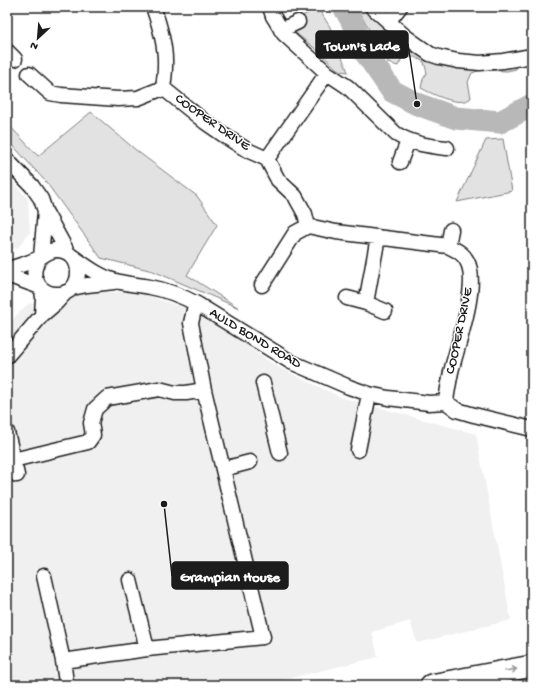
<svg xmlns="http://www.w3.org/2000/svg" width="539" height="692" viewBox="0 0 539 692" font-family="'Gochi Hand',sans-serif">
<rect width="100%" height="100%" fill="#fff"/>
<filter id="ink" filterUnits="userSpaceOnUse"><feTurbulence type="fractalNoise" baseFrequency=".025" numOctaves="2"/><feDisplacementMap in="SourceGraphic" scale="8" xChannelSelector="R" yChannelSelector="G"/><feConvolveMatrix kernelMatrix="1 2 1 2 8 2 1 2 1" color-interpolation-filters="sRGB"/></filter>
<g filter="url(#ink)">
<path fill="#f0f0f0" d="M 7,175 L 28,199 L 30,232 L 18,248 L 7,249 Z
M 89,292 L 136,292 L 200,313 L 276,366 L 340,397 L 476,434 L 511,620 L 417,643 L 410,621 L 372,632 L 378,657 L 278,681 L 246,685 L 7,685 L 7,325 L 28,304 Z"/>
<path fill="#e2e2e2" stroke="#7f7f7f" d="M 358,7 L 367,7 L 392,30 L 390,35 L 404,47 L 419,56 L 438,63 L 519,63 L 516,69 L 507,71 L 481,70 L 472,73 L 468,82 L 471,98 C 469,99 467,101 465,101 C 453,104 432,94 421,88 L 423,79 L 427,73 L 424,62 L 415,57 L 402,58 L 398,66 L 388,63 L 387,57 L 383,51 L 375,45 L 367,25 L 359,13 Z
M 318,8 L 330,27 L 348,72 L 341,71 L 337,69 L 317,50 L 297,34 L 294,32 L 291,29 L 298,18 Z
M 91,112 L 137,151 L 197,196 L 217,225 L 187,275 L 239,308 L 153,271 L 101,258 L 46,182 L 7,139 L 7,123 L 38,156 Z
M 503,139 L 512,191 L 457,202 L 486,140 Z"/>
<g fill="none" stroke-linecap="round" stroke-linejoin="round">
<path stroke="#b8b8b8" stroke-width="23" d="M 344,7 L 352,21 L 363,49 L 392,91 L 417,104 L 456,118 L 500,122 L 532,105"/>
<g stroke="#1c1c1c" stroke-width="17">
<path id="minor" d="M 153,7 C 160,26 166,46 165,66 C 165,74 164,81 163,88 L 205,122 L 228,138 L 247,150 L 267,159 L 278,180 L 295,196 L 305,214 L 308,226 L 336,232 L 448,246 C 456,250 463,253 467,261 C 480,284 457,346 451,372 C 449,382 447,392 446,402
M 270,7 L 273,16 L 284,34 L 327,73 L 348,87 L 396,134 C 412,144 429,146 447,148
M 372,7 L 406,37 L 430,54 L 439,57 L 458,61 L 480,63 L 503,61 L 532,56
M 389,23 L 392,17 L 400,7
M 281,30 L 298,22
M 7,51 L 15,59
M 29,74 L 50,93 L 61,95 L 118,99 L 138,98 L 163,88
M 267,159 L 327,73
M 7,160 L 32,186 L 41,199 L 45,211 L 68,253
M 400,162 L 408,141
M 448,246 L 451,230
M 41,257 L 45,211
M 73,257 C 86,266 100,277 116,281 C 127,284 139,285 150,287 C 167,290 182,296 197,304 L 291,362 L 349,387 L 369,394 L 388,398 L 429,403 L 446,402 L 457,410 L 474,415 L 532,429
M 7,270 C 17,266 29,263 39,258 C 44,255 48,251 55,250 C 86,249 85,296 56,294 C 50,294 44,291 40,287 L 7,275
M 262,285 L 295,233 L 308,226
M 40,287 C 32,275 33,269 40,257
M 72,288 L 87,285 L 114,282
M 42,289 L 43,298 L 42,315 L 55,304 L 66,292
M 347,298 L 366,303 L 385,311
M 366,303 L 378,237
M 7,356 L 42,315
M 263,383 L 280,453
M 7,432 L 17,475
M 358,450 L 369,394
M 13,460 L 88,442 L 93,435 L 91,423 L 95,409 L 107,398 L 159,389 L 175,393 L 186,393 L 204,390
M 223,469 L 250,462
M 44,576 L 63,661 L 147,649 L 263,637 L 204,390 L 191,323 L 194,310 L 197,304
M 130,580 L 147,649
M 63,661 L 66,682 L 65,685"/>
</g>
<g stroke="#1c1c1c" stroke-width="24">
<path id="highway" d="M 431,685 L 532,666"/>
</g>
<use href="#minor" stroke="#fff" stroke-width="14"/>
<use href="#highway" stroke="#fff" stroke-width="21"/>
</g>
<defs><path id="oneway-shaft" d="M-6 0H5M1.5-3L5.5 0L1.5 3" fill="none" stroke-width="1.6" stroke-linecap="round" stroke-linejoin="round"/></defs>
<use stroke="#999" href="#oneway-shaft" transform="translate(511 670) rotate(-10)"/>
</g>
<g text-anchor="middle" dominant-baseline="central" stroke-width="3" stroke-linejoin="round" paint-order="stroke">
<g font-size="14" fill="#1c1c1c" stroke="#fff">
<text transform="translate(212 123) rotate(35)">COOPER DRIVE</text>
<text transform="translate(460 331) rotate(-78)">COOPER DRIVE</text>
<text transform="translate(255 339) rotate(31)">AULD BOND ROAD</text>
</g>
</g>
<path fill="none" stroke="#1c1c1c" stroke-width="1.5" d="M417 104L408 44M164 504L172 576"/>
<g fill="#1c1c1c" stroke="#fff" stroke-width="1.5">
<circle cx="417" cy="104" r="4"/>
<circle cx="164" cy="504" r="4"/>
</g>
<g fill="#1c1c1c" stroke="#1c1c1c" stroke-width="1.5">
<rect x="316" y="31" width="92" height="27" rx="4"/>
<rect x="172" y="562" width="116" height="27" rx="4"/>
</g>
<g font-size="15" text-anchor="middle" font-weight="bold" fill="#fff">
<text x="362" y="50">Town's Lade</text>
<text x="230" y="581">Grampian House</text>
</g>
<rect width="539" height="692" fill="none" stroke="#fff" stroke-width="24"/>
<rect x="12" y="12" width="515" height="668" fill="none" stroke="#1c1c1c" stroke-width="1.5" filter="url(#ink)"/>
<g transform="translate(38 38) rotate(206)" stroke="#ffffff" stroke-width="3" paint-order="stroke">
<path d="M0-3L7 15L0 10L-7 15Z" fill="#1c1c1c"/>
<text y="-6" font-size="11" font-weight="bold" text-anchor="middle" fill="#1c1c1c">N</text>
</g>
</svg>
